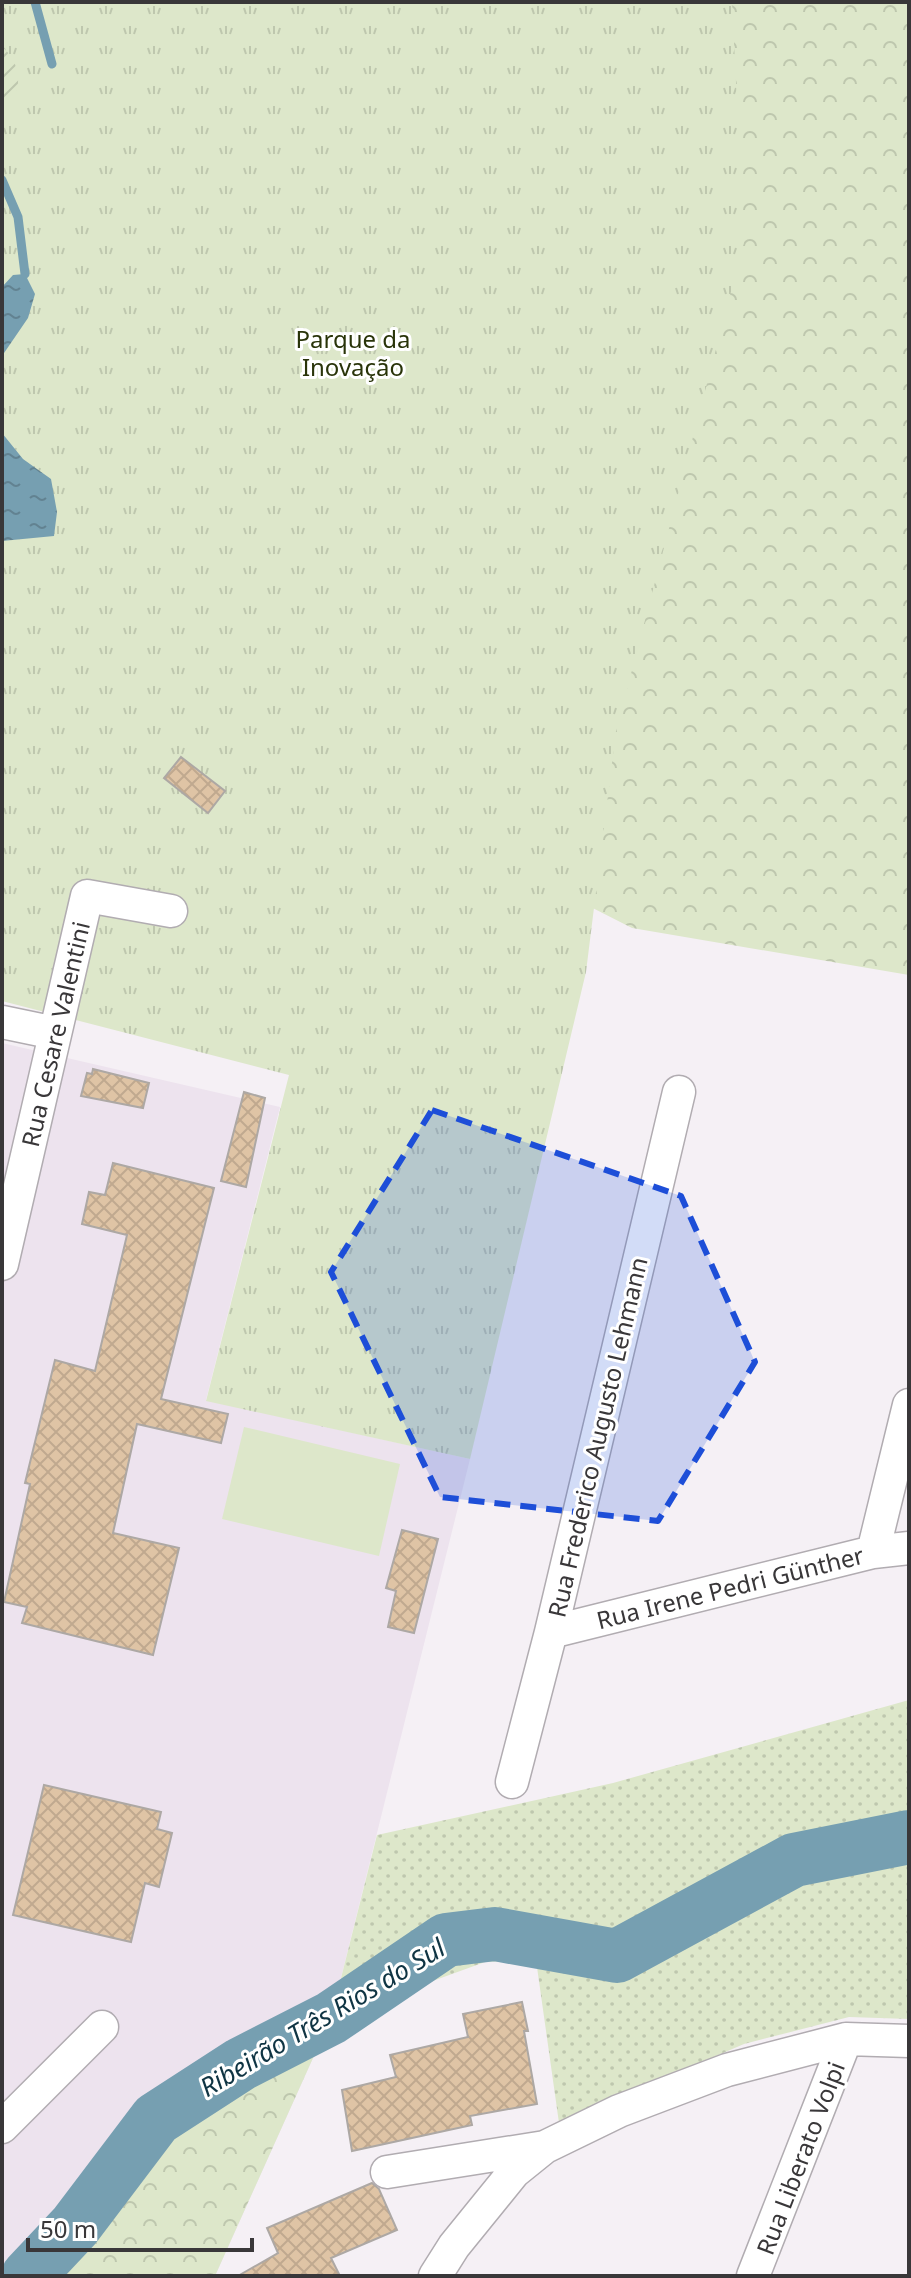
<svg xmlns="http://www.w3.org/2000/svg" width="911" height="2278" viewBox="0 0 911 2278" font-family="'Noto Sans',sans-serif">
<defs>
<pattern id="grass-dots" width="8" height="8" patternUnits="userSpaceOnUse" patternTransform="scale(2)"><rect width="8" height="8" fill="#dde7ca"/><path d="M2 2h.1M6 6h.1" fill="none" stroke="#bec7ae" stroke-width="1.8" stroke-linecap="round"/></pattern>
<pattern id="forest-crowns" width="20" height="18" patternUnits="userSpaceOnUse" patternTransform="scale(2)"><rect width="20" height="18" fill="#dde7ca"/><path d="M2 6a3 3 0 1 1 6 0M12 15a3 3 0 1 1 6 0" fill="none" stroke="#bec7ae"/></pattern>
<pattern id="park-tufts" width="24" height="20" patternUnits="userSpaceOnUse" patternTransform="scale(2)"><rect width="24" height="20" fill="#dde7ca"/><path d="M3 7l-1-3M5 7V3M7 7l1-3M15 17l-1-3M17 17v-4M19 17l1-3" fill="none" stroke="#bec7ae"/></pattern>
<pattern id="garden-furrows" width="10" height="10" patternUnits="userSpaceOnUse" patternTransform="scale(2)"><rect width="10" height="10" fill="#dde7ca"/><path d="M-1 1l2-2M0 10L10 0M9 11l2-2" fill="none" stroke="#bec7ae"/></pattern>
<pattern id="water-ripples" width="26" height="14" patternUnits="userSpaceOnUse" patternTransform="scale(2)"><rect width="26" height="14" fill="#769fb1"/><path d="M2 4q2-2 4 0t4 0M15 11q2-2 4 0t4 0" fill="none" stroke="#628291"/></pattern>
<pattern id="building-cross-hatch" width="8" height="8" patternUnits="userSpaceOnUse" patternTransform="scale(2)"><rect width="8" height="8" fill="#dfc4a5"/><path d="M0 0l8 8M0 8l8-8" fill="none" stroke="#c0a98f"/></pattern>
</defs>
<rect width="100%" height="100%" fill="#f5f0f5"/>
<path fill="#ede3ee" d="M 2,1043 L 280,1107 L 206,1400 L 470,1459 L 331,2018 L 215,2276 L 2,2276 Z"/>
<path fill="url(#grass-dots)" d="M 909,1700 L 909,2019 L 849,2017 L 744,2044 L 559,2123 L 536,1960 L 485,1962 L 331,2018 L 377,1835 L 613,1783 Z"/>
<path fill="url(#forest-crowns)" d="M 105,2 L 909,2 L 909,975 L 632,928 L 421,821 Z
M 331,2018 L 215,2276 L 28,2276 L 75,2226 L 156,2119 L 241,2064 Z"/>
<path fill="url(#park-tufts)" d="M 2,2 L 732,2 L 744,242 L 616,731 L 586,972 L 470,1459 L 206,1401 L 289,1075 L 2,1001 Z"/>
<path fill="url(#garden-furrows)" d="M 2,47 C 23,63 24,97 2,112 Z"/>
<path fill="#dde7ca" d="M 244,1427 L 400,1464 L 379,1556 L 222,1519 Z"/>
<path fill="url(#water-ripples)" d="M 25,274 L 35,294 L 28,318 L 2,356 L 2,287 L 13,275 Z
M 2,433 L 23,459 L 51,479 L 57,512 L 54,536 L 2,541 Z"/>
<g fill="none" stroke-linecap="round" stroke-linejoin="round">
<path stroke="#769fb1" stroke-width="9" d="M 35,2 L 52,64
M 2,180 L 18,217 L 25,274"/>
<path stroke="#769fb1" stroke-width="54" d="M 28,2276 L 75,2226 L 156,2119 L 241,2064 L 331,2018 L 446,1940 L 495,1934 L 617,1956 L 794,1860 L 909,1837"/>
</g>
<path fill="url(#building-cross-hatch)" stroke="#ada8a4" stroke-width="2" d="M 181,757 L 225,791 L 208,813 L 164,778 Z
M 93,1069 L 149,1083 L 143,1108 L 81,1096 L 87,1073 L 92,1074 Z
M 244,1092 L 265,1098 L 246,1187 L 221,1181 Z
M 113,1163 L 214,1188 L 161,1399 L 228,1414 L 221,1443 L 137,1424 L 113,1533 L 179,1548 L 153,1655 L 22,1623 L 27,1607 L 4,1602 L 30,1484 L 25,1483 L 55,1360 L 95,1371 L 127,1235 L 82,1224 L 89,1192 L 105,1195 Z
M 402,1530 L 438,1539 L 414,1633 L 388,1627 L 396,1591 L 386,1588 Z
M 44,1785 L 161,1812 L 157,1829 L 172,1833 L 159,1887 L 145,1883 L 131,1942 L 13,1915 Z
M 522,2002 L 528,2031 L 524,2031 L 537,2104 L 470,2116 L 472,2125 L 352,2151 L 342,2090 L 396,2077 L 390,2055 L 468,2037 L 463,2014 Z
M 372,2183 L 379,2189 L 397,2230 L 331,2258 L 340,2276 L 238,2276 L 278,2253 L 267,2228 Z"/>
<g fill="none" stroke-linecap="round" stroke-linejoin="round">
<g stroke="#b1acb1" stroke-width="35">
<path id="minor" d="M 2,1022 L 55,1033
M 2,1264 L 87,896 L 171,911
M 873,1552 L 909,1405
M 551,1632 L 873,1552 L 909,1548
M 512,1782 L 551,1632 L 679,1092
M 2,2127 L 102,2027
M 387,2172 L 545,2147
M 435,2276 L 454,2246 L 514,2172 L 545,2147 L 619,2111 L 727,2070 L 846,2039 L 909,2041
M 753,2276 L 846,2039"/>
</g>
<use href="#minor" stroke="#fff" stroke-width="32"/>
</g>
<path fill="#1d4ed8" fill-opacity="0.2" stroke="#1d4ed8" stroke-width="6" stroke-dasharray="16 10" stroke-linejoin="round" d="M 432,1110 L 681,1196 L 755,1362 L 658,1521 L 440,1497 L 331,1272 Z"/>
<g text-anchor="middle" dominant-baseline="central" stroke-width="6" stroke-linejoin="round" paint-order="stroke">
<g font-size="24" fill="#293409" stroke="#fff">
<text x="353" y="338">Parque da<tspan x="353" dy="28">Inovação</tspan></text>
</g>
<g font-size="24" fill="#393739" stroke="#fff">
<text transform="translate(55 1034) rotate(-77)">Rua Cesare Valentini</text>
<text transform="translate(597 1437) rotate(-77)">Rua Frederico Augusto Lehmann</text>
<text transform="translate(730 1587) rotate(-14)">Rua Irene Pedri Günther</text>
<text transform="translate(800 2158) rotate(-69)">Rua Liberato Volpi</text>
</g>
<g font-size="26" font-style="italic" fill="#0f3443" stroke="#fff">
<text transform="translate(322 2017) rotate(-31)">Ribeirão Três Rios do Sul</text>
</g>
</g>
<rect width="911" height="2278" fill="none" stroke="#393739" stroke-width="8"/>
<path d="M28 2238v12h224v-12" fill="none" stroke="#393739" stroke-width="4"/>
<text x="40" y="2238" font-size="24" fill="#393739" stroke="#ffffff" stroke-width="6" paint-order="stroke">50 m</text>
</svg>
